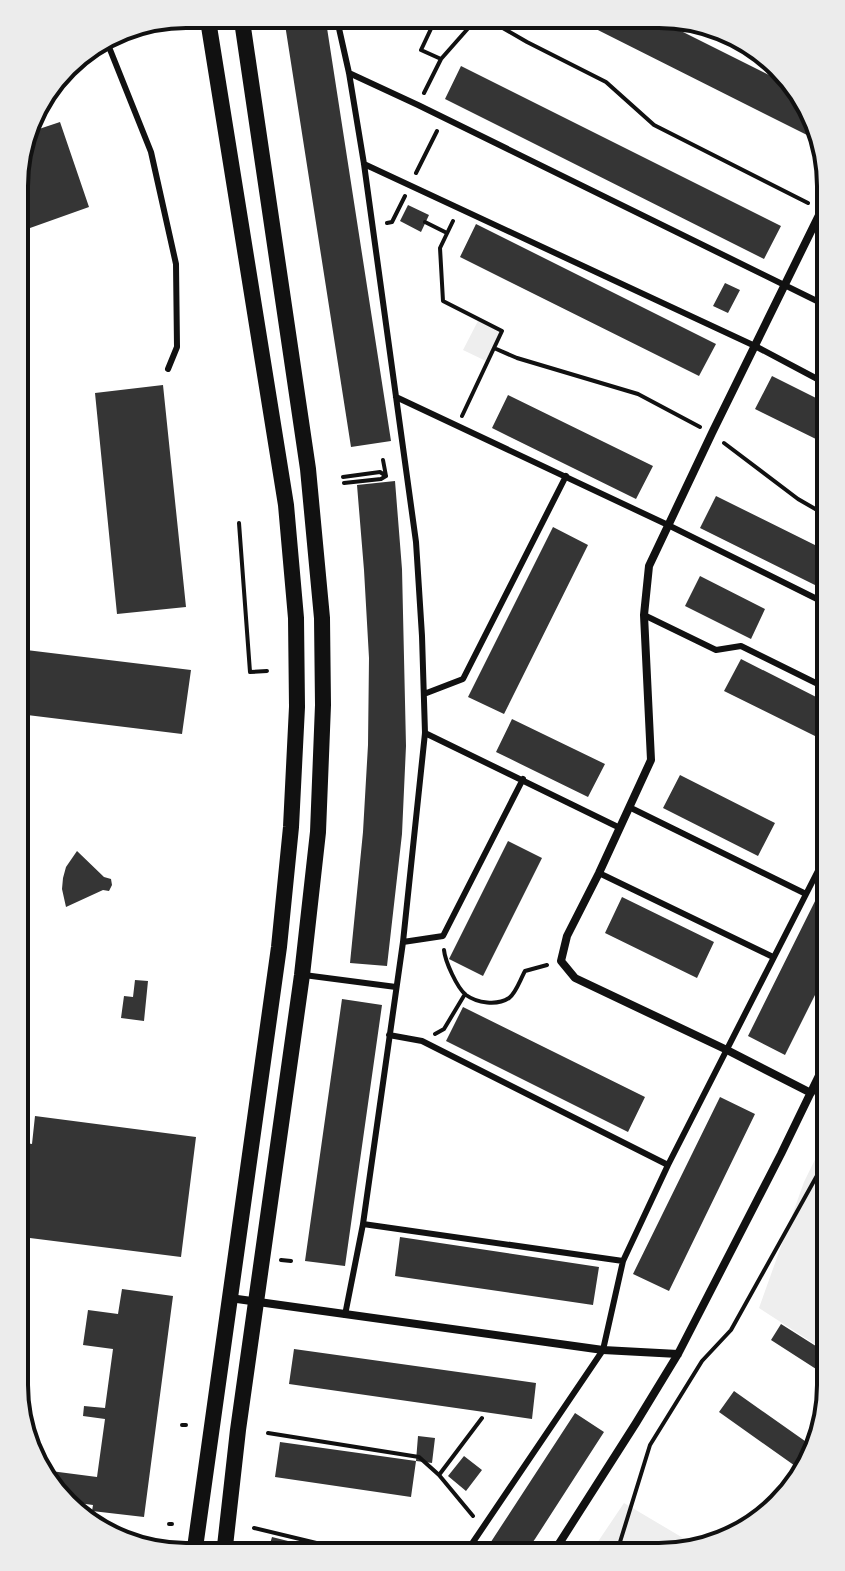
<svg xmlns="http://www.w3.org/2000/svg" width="845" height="1571" viewBox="0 0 845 1571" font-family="'Space Grotesk',sans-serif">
<rect width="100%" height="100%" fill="#fff"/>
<path fill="#eee" d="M 479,319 L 502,331 L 488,362 L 463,350 Z
M 829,1131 L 830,1354 L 759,1308 L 804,1182 Z
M 624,1503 L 700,1548 L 593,1549 Z"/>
<path fill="#353535" d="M 303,15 L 325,15 L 391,441 L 351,447 L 284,18 Z
M 570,16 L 653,17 L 793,87 L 822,130 L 817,140 Z
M 461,66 L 781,226 L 764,259 L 445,99 Z
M 60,122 L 89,207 L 16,233 L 15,164 L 24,134 Z
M 408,205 L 429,215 L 421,232 L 400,221 Z
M 476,224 L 716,344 L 699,376 L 460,257 Z
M 725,283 L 740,290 L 728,313 L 713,306 Z
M 772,376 L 824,402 L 824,443 L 755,409 Z
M 163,385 L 186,607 L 117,614 L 95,393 Z
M 508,395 L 653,466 L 636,499 L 492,428 Z
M 395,481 L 402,569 L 406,746 L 402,834 L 387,966 L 350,963 L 363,832 L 368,745 L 369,658 L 364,570 L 357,485 Z
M 716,496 L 825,550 L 825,590 L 700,528 Z
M 553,527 L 588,545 L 504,714 L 468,697 Z
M 700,576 L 765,609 L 751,639 L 685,606 Z
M 18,649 L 191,670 L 182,734 L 19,714 Z
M 741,659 L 826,702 L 826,719 L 817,737 L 724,691 Z
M 512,719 L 605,764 L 588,797 L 496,752 Z
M 680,775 L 775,823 L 758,856 L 663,808 Z
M 508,841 L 542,858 L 483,976 L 449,959 Z
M 77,851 L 104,877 L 111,879 L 112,885 L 109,891 L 103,890 L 66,907 L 62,889 L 63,878 L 66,867 Z
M 827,877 L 828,969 L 785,1055 L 748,1036 Z
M 622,897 L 714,942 L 697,978 L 605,933 Z
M 135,980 L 148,981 L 144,1021 L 121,1018 L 124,996 L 133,997 Z
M 342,999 L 382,1005 L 345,1266 L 305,1261 Z
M 463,1007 L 645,1097 L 628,1132 L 446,1041 Z
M 720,1097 L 755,1114 L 669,1291 L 633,1274 Z
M 35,1116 L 196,1137 L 181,1257 L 22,1237 L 25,1195 L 22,1194 L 21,1142 L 32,1144 Z
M 400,1237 L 599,1267 L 593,1305 L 395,1276 Z
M 122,1289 L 173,1296 L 144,1517 L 92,1511 L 93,1505 L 64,1501 L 43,1470 L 97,1477 L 105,1419 L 83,1416 L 84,1406 L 105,1408 L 113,1349 L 83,1345 L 88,1310 L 118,1314 Z
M 781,1324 L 830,1355 L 830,1378 L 771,1340 Z
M 294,1349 L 536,1383 L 532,1419 L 289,1384 Z
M 734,1391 L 812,1446 L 798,1468 L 719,1412 Z
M 575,1413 L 604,1432 L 535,1539 L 527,1550 L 485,1551 Z
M 418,1436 L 435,1438 L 432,1463 L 416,1461 Z
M 280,1442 L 416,1461 L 411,1497 L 275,1477 Z
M 464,1456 L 482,1470 L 466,1491 L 448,1476 Z
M 272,1537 L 332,1552 L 332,1553 L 267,1554 Z"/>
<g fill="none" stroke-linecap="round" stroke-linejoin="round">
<path stroke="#111" stroke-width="4" d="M 482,16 L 527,42 L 606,82 L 654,125 L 808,203
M 441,59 L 479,16
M 424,93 L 441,59 L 421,50 L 437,16
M 416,173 L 437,131
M 453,221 L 440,248 L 443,301 L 502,331 L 462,416
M 425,222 L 447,233
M 387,223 L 392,222 L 405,196
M 494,348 L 517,358 L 638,394 L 700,427
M 724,443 L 798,499 L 824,514
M 383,460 L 386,476
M 343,477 L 380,472 L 386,476
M 344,483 L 381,479 L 386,476
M 239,523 L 250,672 L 267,671
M 444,950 C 445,961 457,988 466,995 C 477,1003 497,1006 509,998 C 516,993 520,980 525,971 L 547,965
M 435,1034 L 444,1029 L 465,994
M 281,1260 L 291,1261
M 182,1425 L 186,1425
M 268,1433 L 419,1457 L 439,1475 L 473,1516
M 439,1475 L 482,1418
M 169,1524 L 172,1524
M 254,1528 L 358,1553
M 621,1542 L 633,1549
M 616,1549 L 620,1542 L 650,1445 L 702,1361 L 731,1330 L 829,1154"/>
<path stroke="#111" stroke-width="6" d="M 336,15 L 349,73 L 364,164 L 416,542 L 422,636 L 425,733 L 403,942 L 363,1224 L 345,1315
M 681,17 L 778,65
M 105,37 L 151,152 L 176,264 L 177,347 L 168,369
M 72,58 L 108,46
M 349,73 L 418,105 L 823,304
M 364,164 L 755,346 L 823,382
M 396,397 L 668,525 L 825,603
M 644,615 L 716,650 L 741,646 L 826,688
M 424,694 L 463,679 L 566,476
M 425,733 L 620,828
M 629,807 L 806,894
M 599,873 L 773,957
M 403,942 L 443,936 L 523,779
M 304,975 L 396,987
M 389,1035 L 422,1041 L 668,1165
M 363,1224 L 623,1261
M 148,1548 L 191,1553
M 467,1551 L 603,1350 L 623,1261 L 668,1165 L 827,853"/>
<path stroke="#111" stroke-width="8" d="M 811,1093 L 727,1050 L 575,978 L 561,961 L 567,936 L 599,873 L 651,760 L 644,615 L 649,566 L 712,433 L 822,209
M 230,1298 L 603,1350 L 678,1354
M 555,1550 L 636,1423 L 678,1354 L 781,1154 L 828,1057"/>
<path stroke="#111" stroke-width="16" d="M 194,1555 L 279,947 L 291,827 L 297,707 L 296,618 L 286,505 L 207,14
M 224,1555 L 238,1430 L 302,975 L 318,832 L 323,705 L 322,618 L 308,469 L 241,14"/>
</g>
<path d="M0 0H845V1571H0ZM186 28H659A158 158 0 0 1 817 186V1385A158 158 0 0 1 659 1543H186A158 158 0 0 1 28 1385V186A158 158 0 0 1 186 28Z" fill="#ececec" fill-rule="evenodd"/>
<path fill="none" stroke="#111" stroke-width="4" d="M186 28H659A158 158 0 0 1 817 186V1385A158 158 0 0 1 659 1543H186A158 158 0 0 1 28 1385V186A158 158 0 0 1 186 28Z"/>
</svg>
